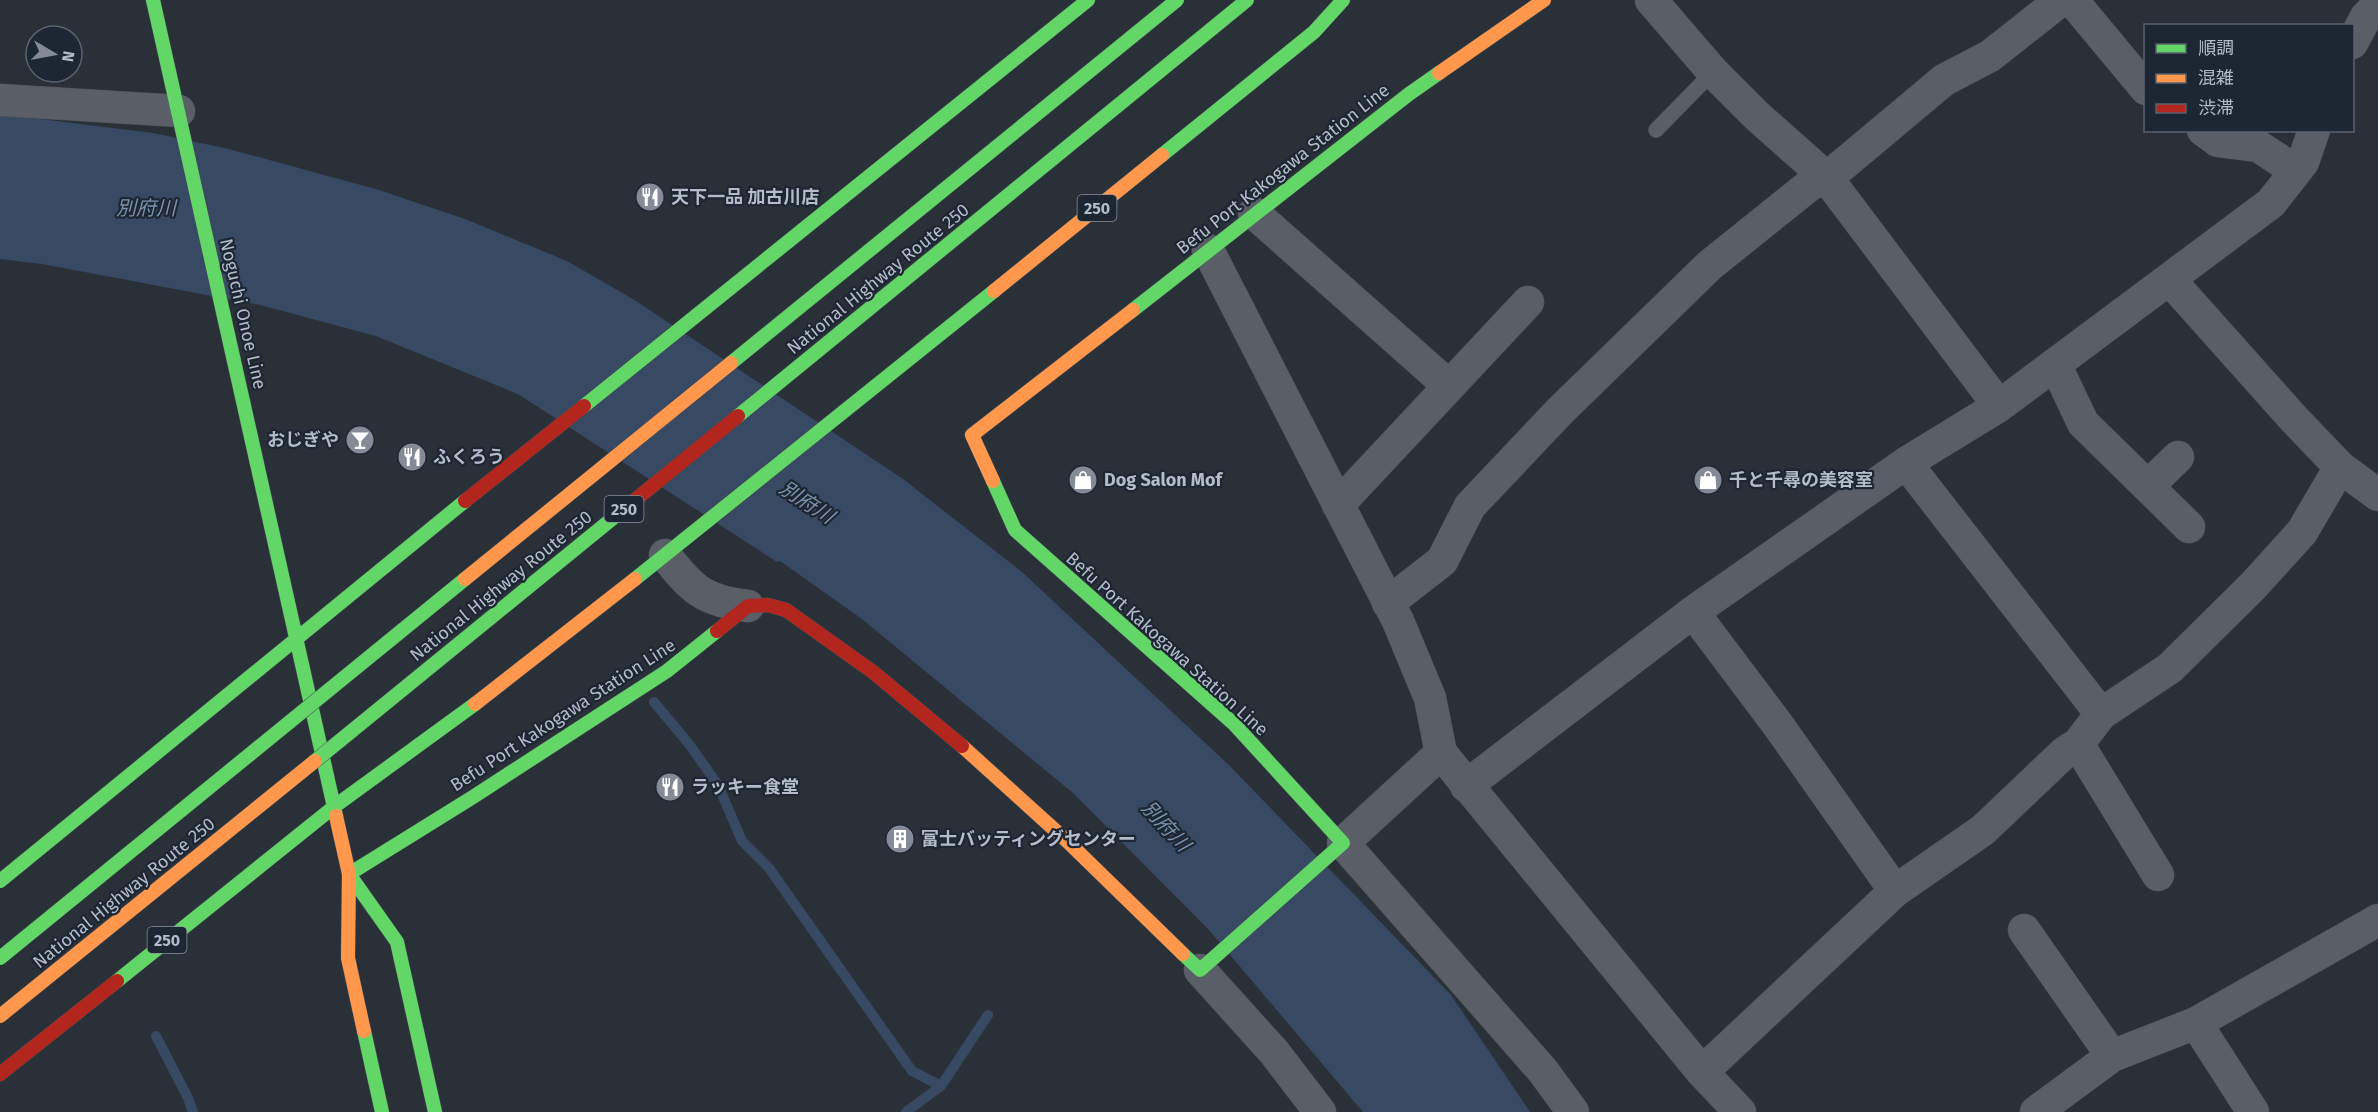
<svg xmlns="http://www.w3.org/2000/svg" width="2378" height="1112" viewBox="0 0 2378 1112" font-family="'Fira Sans','Noto Sans JP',sans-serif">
<rect width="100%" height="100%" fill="#2a3038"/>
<path fill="#384963" d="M 0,114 L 153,133 L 229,149 L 379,190 L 465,219 L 567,261 L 633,299 L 903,479 L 1022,572 L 1230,766 L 1451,995 L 1530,1112 L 1363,1112 L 1209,930 L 1073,793 L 862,619 L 780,561 L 777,562 L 518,394 L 376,336 L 260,305 L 42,264 L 0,259 Z"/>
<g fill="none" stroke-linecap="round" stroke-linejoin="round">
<path stroke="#384963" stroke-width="10" d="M 654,702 L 689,744 L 718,785 L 742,841 L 769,868 L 912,1071 L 941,1086
M 156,1036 L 188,1098 L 193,1112
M 906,1112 L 941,1086 L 988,1015"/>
<g stroke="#484c53" stroke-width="16">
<path id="lane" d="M 1656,130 L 1713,72"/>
</g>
<g stroke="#484c53" stroke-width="33">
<path id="street" d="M 1651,0 L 1713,72 L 1757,116 L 1827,178 L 1999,406
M 2072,0 L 2146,89
M 2352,43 L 2366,17 L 2378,5
M 0,100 L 179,111
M 2203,130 L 2218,141 L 2258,146 L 2296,171
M 1254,213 L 1449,386
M 1208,250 L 1398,621 L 1430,698 L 1441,753 L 1702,1072 L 1740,1112
M 2169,279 L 2294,419 L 2340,467 L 2378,495
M 2055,364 L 2083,423 L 2189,527
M 1906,463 L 2101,714
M 2148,486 L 2178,457
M 1338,505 L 1528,302
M 665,555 C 692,589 703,601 748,606
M 1388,603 L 1442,561 L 1470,506 L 1560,411 L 1710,265 L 1811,184 L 1827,178 L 1944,80 L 1990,56 L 2061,0
M 1693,612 L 1778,725 L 1895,891
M 1441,753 L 1343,843 L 1543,1071 L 1573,1112
M 1466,786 L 1693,612 L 1906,463 L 1999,406 L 2271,203 L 2303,162 L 2314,130
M 2158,875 L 2078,744 L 2101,714 L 2170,668 L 2253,586 L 2302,532 L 2340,467
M 2024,930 L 2112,1056
M 1200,970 L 1274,1052 L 1320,1112
M 2196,1023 L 2253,1112
M 1702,1072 L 1895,891 L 1983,830 L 2064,753 L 2078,744
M 2036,1112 L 2112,1056 L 2196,1023 L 2378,920"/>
</g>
<g stroke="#484c53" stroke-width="15">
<path id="fast" d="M 153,0 L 336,816
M 1162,155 L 1314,32 L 1343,0
M 1133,310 L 1409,94 L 1439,73
M 584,406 L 1088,0
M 993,481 L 1015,530 L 1234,724 L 1343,843 L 1200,970 L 1183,954
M 635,579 L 994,291
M 349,874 L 473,797 L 667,671 L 717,631
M 349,874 L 397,942 L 435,1112
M 0,881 L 465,501
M 117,981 L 335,806 L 475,704
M 364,1031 L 382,1112"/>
</g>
<g stroke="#484c53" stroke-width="15">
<path id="slow" d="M 1439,73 L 1544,0
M 994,291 L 1162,155
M 993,481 L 972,435 L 1133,310
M 475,704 L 635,579
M 962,746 L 1067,841 L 1183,954
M 336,816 L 349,874 L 348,958 L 364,1031"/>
</g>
<g stroke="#484c53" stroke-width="15">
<path id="jam" d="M 465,501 L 584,406
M 717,631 L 748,606 L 768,605 L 786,610 L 873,672 L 962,746
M 0,1074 L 117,981"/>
</g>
<use href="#lane" stroke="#5a5e66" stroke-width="15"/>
<use href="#street" stroke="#5a5e66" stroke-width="32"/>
<use href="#fast" stroke="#63d668" stroke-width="14"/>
<use href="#slow" stroke="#ff974d" stroke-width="14"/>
<use href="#jam" stroke="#b3261e" stroke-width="14"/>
<g stroke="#474c53" stroke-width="15" stroke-linecap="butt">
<path id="fast-bridge" d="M 731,363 L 1177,0
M 738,416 L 1247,0
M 315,761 L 629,505
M 0,958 L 465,579"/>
</g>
<g stroke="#474c53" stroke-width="15" stroke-linecap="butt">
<path id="slow-bridge" d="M 465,579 L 731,363
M 0,1016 L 315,761"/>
</g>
<g stroke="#474c53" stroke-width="15" stroke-linecap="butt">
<path id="jam-bridge" d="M 629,505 L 738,416"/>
</g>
<use href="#fast-bridge" stroke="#63d668" stroke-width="14"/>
<use href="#slow-bridge" stroke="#ff974d" stroke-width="14"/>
<use href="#jam-bridge" stroke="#b3261e" stroke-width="14"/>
</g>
<defs>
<g id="restaurant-disc" transform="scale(1.5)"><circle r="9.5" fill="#848b96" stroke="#1d2633"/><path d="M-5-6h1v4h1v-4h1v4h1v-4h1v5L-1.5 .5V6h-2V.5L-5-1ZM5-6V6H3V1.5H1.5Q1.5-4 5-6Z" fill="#fff"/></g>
<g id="bar-disc" transform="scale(1.5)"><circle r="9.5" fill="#848b96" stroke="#1d2633"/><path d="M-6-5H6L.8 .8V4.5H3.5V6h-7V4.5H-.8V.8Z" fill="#fff"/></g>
<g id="shop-disc" transform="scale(1.5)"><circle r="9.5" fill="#848b96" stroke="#1d2633"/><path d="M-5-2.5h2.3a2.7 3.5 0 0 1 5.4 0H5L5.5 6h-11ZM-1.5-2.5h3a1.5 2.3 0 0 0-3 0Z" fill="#fff"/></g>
<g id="building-disc" transform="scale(1.5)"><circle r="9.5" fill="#848b96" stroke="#1d2633"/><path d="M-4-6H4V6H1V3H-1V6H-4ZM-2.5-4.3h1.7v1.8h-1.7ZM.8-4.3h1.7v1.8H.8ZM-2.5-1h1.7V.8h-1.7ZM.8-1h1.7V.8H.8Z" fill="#fff"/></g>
</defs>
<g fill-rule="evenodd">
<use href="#restaurant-disc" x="650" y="197"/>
<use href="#bar-disc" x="360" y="440"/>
<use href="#restaurant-disc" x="412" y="457"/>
<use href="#shop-disc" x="1083" y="480"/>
<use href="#shop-disc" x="1708" y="480"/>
<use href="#restaurant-disc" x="670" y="787"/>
<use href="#building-disc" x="900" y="839"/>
</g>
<g text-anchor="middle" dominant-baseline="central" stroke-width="4.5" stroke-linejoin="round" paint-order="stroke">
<g fill="#1d2633" stroke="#878f9c" stroke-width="1.5">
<rect x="1077.5" y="195" width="39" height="26" rx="4.5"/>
<rect x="604.5" y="496" width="39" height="26" rx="4.5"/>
<rect x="147.5" y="927" width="39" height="26" rx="4.5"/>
</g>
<g font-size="16" font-weight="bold" fill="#b4bcc9">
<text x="1097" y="208">250</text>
<text x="624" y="509">250</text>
<text x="167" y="940">250</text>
</g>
<g font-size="18" fill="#b4bcc9" stroke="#1d2633">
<text transform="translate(1283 169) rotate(-38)">Befu Port Kakogawa Station Line</text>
<text transform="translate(878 279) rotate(-39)">National Highway Route 250</text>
<text transform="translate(243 314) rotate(77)">Noguchi Onoe Line</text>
<text transform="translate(501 586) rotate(-39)">National Highway Route 250</text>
<text transform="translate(1167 644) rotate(42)">Befu Port Kakogawa Station Line</text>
<text transform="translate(563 715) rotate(-33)">Befu Port Kakogawa Station Line</text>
<text transform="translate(124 893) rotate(-39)">National Highway Route 250</text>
</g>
<g font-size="18" font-weight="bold" fill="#b4bcc9" stroke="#1d2633" text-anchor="start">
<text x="671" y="197">天下一品 加古川店</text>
<text x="339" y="440" text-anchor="end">おじぎや</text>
<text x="433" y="457">ふくろう</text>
<text x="1104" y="480">Dog Salon Mof</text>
<text x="1729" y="480">千と千尋の美容室</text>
<text x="691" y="787">ラッキー食堂</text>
<text x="921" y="839">富士バッティングセンター</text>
</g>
<g font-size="20" font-style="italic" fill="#7c92b1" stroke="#1d2633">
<text x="146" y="208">別府川</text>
<text transform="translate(807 502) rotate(33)">別府川</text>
<text transform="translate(1166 826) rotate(47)">別府川</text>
</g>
</g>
<rect x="2144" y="24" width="210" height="108" fill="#1d2633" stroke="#59626f" stroke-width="1.5"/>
<rect x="2156" y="44" width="30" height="9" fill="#63d668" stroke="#59626f" stroke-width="1.5"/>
<text x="2198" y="54" font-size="18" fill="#b4bcc9">順調</text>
<rect x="2156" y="74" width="30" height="9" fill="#ff974d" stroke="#59626f" stroke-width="1.5"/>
<text x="2198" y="84" font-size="18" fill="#b4bcc9">混雑</text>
<rect x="2156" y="104" width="30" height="9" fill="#b3261e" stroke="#59626f" stroke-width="1.5"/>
<text x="2198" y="114" font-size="18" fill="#b4bcc9">渋滞</text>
<g transform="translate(54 54) rotate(100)"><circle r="28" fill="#1d2633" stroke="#59626f" stroke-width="1.5"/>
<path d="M0-4.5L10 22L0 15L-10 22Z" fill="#848b96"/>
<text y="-9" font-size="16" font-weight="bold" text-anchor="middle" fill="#b4bcc9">N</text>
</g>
</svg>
